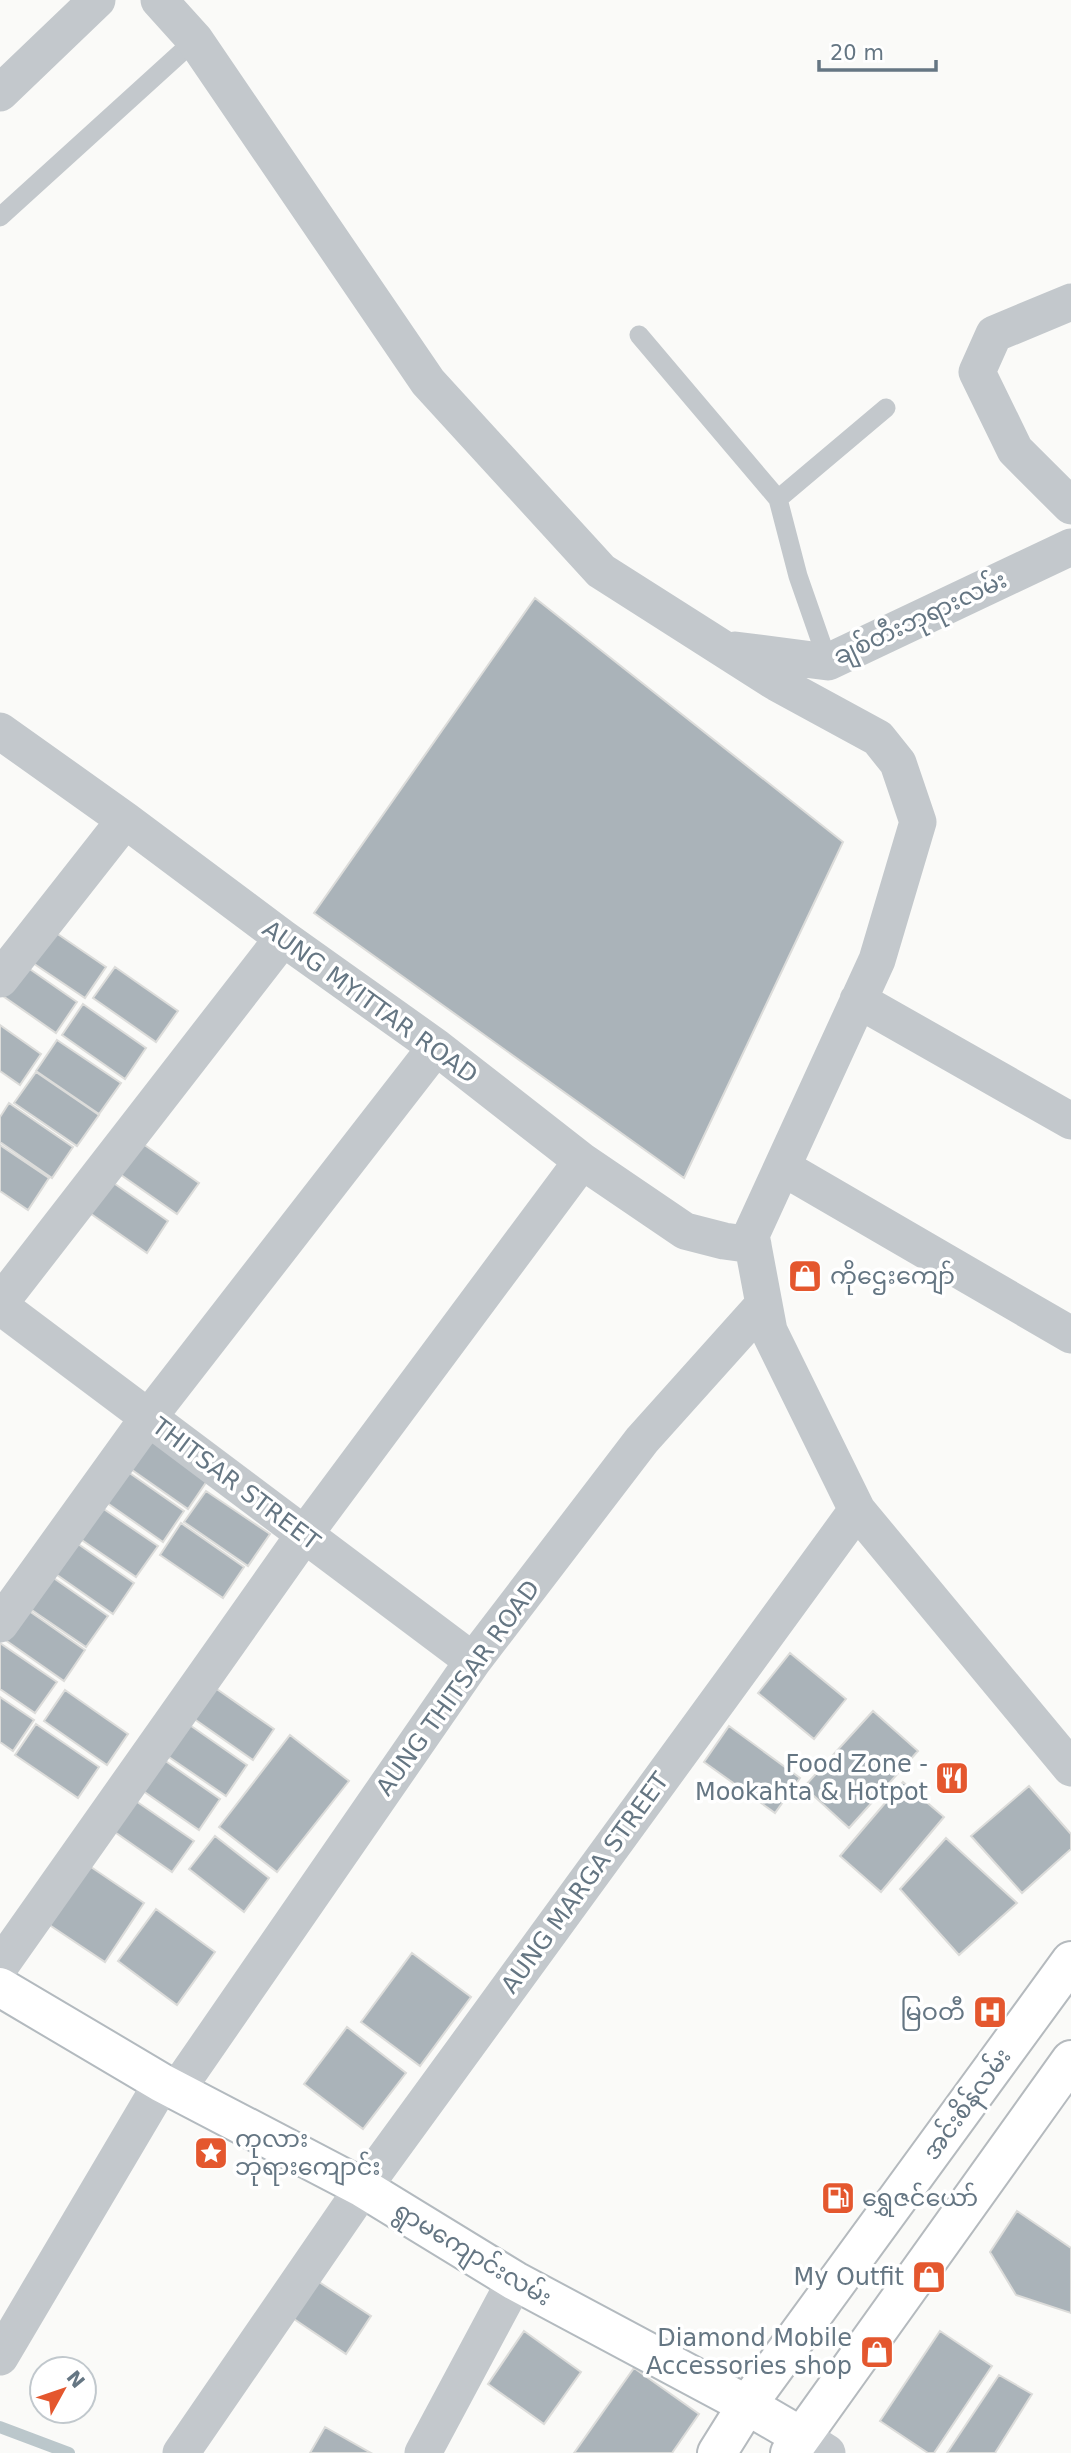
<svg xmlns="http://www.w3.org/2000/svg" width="1071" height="2453" viewBox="0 0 1071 2453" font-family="'DejaVu Sans','Noto Sans Myanmar',sans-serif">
<rect width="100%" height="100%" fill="#fafaf8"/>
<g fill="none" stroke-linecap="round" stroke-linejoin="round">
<path stroke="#bbc7cb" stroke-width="12" d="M 0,2427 L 69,2453"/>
</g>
<path fill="#aab3b9" stroke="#dcdcda" stroke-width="2" d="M 535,598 L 843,842 L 684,1178 L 314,913 Z
M 43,924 L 106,967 L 85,998 L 21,955 Z
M 14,958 L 77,1002 L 56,1033 L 0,994 Z
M 115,967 L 178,1011 L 156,1042 L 93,998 Z
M 83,1004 L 146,1048 L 125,1079 L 62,1035 Z
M 0,1025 L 41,1054 L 20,1085 L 0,1071 Z
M 57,1040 L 121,1083 L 99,1114 L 36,1071 Z
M 36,1072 L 99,1115 L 77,1146 L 14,1103 Z
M 9,1103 L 73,1147 L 52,1178 L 0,1142 L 0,1117 Z
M 136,1139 L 199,1183 L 177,1214 L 114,1170 Z
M 0,1145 L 49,1178 L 28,1210 L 0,1191 Z
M 105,1177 L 168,1221 L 147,1253 L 84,1209 Z
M 146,1434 L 209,1478 L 188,1509 L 125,1465 Z
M 121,1467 L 184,1511 L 163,1542 L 100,1498 Z
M 206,1491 L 270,1534 L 248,1566 L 184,1522 Z
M 95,1503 L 158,1546 L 136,1577 L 73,1534 Z
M 181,1523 L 244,1567 L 223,1598 L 160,1555 Z
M 71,1539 L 134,1583 L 113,1614 L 50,1570 Z
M 45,1572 L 108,1616 L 86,1647 L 23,1604 Z
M 22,1606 L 85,1650 L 64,1681 L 1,1637 Z
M 0,1643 L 57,1682 L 35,1713 L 0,1689 Z
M 790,1653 L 846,1699 L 814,1739 L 758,1693 Z
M 211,1685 L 274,1729 L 253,1760 L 190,1716 Z
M 65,1690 L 128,1734 L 107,1765 L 44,1721 Z
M 0,1697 L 34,1720 L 13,1751 L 0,1742 Z
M 873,1711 L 918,1751 L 849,1828 L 804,1787 Z
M 184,1721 L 247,1765 L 226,1796 L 163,1753 Z
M 36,1724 L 99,1767 L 78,1798 L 15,1755 Z
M 729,1726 L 800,1778 L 775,1813 L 704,1762 Z
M 290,1735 L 349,1781 L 277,1872 L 219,1827 Z
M 157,1755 L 220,1799 L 199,1830 L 136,1786 Z
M 903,1782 L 944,1817 L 881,1892 L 840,1856 Z
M 1029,1786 L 1071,1834 L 1071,1849 L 1022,1893 L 971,1836 Z
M 130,1797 L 194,1841 L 172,1872 L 109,1828 Z
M 215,1836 L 269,1878 L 244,1912 L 189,1869 Z
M 946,1838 L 1017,1903 L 959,1955 L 900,1889 Z
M 88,1865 L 144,1903 L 105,1962 L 48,1924 Z
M 156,1909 L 215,1952 L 177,2005 L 118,1961 Z
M 412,1953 L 471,1997 L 420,2066 L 361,2022 Z
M 347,2027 L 406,2073 L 363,2129 L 304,2084 Z
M 1017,2211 L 1071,2248 L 1071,2313 L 1016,2295 L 990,2252 Z
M 313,2278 L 371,2316 L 346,2354 L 288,2315 Z
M 524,2331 L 581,2372 L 544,2424 L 488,2384 Z
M 940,2331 L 992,2366 L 934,2453 L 928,2453 L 880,2421 Z
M 634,2368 L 699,2414 L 672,2453 L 574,2453 Z
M 999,2375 L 1032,2394 L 995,2453 L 947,2453 Z
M 325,2427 L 371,2453 L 310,2453 Z"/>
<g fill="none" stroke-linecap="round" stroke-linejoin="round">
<g stroke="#b3babf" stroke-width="42">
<path id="secondary" d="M 0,1987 L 162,2083 L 363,2188 L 515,2281 L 747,2405 L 800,2436"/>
</g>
<g stroke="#b5babe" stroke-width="42">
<path id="primary" d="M 717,2453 L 747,2405 L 1071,1961
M 790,2453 L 1071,2060"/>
</g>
<path stroke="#c3c8cc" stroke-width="19" d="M 0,217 L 195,40
M 639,335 L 778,499 L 798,576 L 828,662
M 778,499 L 886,408"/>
<path stroke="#c3c8cc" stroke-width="37" d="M 159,0 L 195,40 L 428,382 L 601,571 L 777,683 L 878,738 L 898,763 L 918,822 L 877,960 L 751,1235 L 769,1331 L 857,1510 L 1071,1768
M 0,93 L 97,0
M 1071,302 L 994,334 L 977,372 L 1015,450 L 1071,506
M 735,650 L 828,662 L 1071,547
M 0,731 L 125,820 L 283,938 L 436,1047 L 582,1161 L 685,1231 L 724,1241 L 753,1245
M 0,979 L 125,820
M 858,1000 L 1071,1121
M 782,1167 L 1071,1335
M 0,1303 L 283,938
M 0,1306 L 473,1661
M 0,1624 L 148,1418 L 436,1047
M 0,1966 L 304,1535 L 582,1161
M 176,2091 L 473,1661 L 642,1440 L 764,1304
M 0,2357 L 162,2083
M 800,2436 L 827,2453
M 181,2453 L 363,2188 L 857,1510
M 423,2453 L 515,2281"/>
<use href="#secondary" stroke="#fff" stroke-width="38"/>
<use href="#primary" stroke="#fff" stroke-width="38"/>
</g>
<defs>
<g id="shop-square" transform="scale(1.75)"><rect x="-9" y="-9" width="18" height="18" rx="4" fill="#e4572e" stroke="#fff"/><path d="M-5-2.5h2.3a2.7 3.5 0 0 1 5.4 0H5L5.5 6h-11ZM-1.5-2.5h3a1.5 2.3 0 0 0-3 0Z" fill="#fff"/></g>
<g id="restaurant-square" transform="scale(1.75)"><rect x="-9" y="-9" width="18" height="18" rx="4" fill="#e4572e" stroke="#fff"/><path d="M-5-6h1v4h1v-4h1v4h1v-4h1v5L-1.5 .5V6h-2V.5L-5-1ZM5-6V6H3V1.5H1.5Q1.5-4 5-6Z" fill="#fff"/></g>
<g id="hospital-square" transform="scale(1.75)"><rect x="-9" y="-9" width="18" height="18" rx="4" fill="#e4572e" stroke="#fff"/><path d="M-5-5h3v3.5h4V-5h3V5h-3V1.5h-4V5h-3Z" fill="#fff"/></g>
<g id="sight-square" transform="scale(1.75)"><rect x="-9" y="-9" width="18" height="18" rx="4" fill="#e4572e" stroke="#fff"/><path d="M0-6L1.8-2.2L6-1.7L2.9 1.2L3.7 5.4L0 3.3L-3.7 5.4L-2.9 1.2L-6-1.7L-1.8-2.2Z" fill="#fff"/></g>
<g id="fuel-square" transform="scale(1.75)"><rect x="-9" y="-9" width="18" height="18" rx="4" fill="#e4572e" stroke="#fff"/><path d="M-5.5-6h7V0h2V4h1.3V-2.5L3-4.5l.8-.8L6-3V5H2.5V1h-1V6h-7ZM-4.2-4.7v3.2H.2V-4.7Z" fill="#fff"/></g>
</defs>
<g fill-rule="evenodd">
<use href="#shop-square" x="805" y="1276"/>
<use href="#restaurant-square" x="952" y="1778"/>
<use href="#hospital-square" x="990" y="2012"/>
<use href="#sight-square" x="211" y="2153"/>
<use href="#fuel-square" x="838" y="2198"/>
<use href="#shop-square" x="929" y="2277"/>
<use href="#shop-square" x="877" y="2352"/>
</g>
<g text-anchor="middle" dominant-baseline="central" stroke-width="7" stroke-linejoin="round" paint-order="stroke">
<g font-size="24" fill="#657683" stroke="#fff">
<text transform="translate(920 618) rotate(-25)">ချစ်တီးဘုရားလမ်း</text>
<text transform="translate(370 1002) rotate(36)">AUNG MYITTAR ROAD</text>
<text transform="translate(236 1484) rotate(37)">THITSAR STREET</text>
<text transform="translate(458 1688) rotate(-54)">AUNG THITSAR ROAD</text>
<text transform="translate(585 1883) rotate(-54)">AUNG MARGA STREET</text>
<text transform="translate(967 2104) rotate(-54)">အင်းစိန်လမ်း</text>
<text transform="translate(473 2254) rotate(31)">ရွာမကျောင်းလမ်း</text>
</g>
<g font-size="24" fill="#657683" stroke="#fff" text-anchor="end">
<text x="830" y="1276" text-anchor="start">ကိုဌေးကျော်</text>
<text x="928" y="1764">Food Zone -<tspan x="928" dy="28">Mookahta &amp; Hotpot</tspan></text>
<text x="965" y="2012">မြဝတီ</text>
<text x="235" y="2139" text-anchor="start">ကုလား<tspan x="235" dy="28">ဘုရားကျောင်း</tspan></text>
<text x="862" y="2198" text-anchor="start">ရွှေဇင်ယော်</text>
<text x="904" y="2277">My Outfit</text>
<text x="852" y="2338">Diamond Mobile<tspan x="852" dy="28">Accessories shop</tspan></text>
</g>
</g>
<g transform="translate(63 2390) rotate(50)"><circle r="33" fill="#ffffff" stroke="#c1c8cd" stroke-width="2"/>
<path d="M0-5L12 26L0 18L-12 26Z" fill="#e4572e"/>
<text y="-10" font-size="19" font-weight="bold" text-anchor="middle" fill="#657683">N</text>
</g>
<path d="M819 60v10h117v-10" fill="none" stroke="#657683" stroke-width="3.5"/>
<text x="830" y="60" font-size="21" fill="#657683" stroke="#ffffff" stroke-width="5" paint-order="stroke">20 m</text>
</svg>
